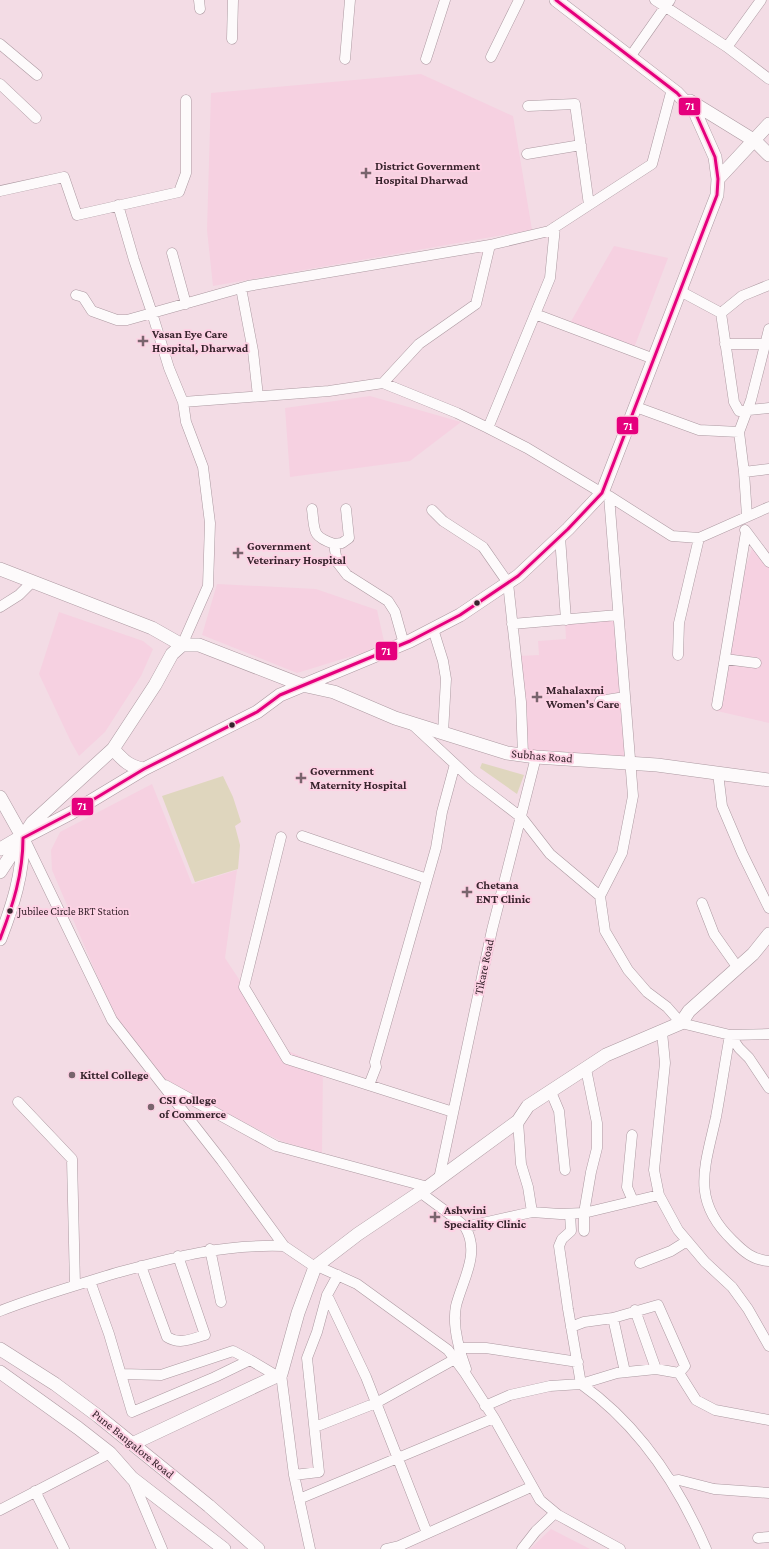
<svg xmlns="http://www.w3.org/2000/svg" width="769" height="1549" viewBox="0 0 769 1549" font-family="'Crimson Pro',serif">
<rect width="100%" height="100%" fill="#f3dce5"/>
<path fill="#f6d1e1" d="M 421,74 L 513,116 L 532,230 L 213,286 L 207,230 L 211,93 Z
M 614,246 L 668,258 L 634,348 L 569,325 Z
M 370,396 L 461,422 L 410,461 L 290,477 L 285,408 Z
M 754,543 L 769,562 L 769,723 L 717,711 L 738,590 Z
M 217,584 L 316,589 L 377,610 L 385,646 L 297,673 L 202,635 Z
M 59,612 L 143,641 L 153,649 L 141,676 L 105,732 L 79,756 L 71,742 L 39,674 Z
M 614,615 L 628,760 L 526,751 L 519,656 L 539,655 L 538,641 L 566,639 L 565,620 Z
M 152,784 L 192,884 L 237,870 L 225,958 L 286,1050 L 323,1066 L 322,1153 L 281,1141 L 161,1080 L 116,1020 L 52,870 L 51,850 L 60,832 Z
M 551,1529 L 590,1549 L 530,1549 Z"/>
<path fill="#dfd6be" d="M 482,763 L 524,775 L 517,794 L 480,768 Z
M 223,776 L 233,797 L 241,822 L 235,826 L 240,845 L 238,869 L 195,882 L 162,796 Z"/>
<g fill="none" stroke-linecap="round" stroke-linejoin="round">
<g stroke="#ac99a1" stroke-width="11">
<path id="minor" d="M 199,0 L 200,9
M 655,0 L 727,47 L 769,79
M 232,39 L 233,0
M 0,44 L 37,75
M 727,47 L 761,0
M 491,57 L 519,0
M 630,57 L 670,0
M 345,59 L 350,0
M 426,59 L 445,0
M 0,84 L 36,118
M 528,106 L 575,104 L 589,205
M 527,154 L 581,145
M 0,191 L 64,177 L 77,215 L 179,192 L 186,173 L 186,100
M 172,253 L 186,304
M 241,288 L 253,351 L 258,396
M 680,291 L 721,313
M 76,295 L 83,297 L 92,311 L 117,320 L 127,320 L 152,313 L 134,260 L 118,205
M 721,313 L 734,402 L 739,411 L 769,408
M 721,313 L 742,296 L 769,285
M 535,314 L 654,359
M 725,344 L 769,344
M 383,383 L 419,344 L 476,304 L 490,245
M 183,402 L 329,391 L 383,383 L 457,413 L 488,428 L 527,448 L 602,493 L 609,496 L 672,536 L 699,538 L 769,507
M 636,407 L 699,430 L 739,432
M 488,428 L 550,278 L 555,227
M 744,472 L 769,469
M 312,509 C 315,531 311,536 334,544
M 346,509 L 349,538 L 342,543 L 334,544 L 337,562 L 347,575 L 388,601 L 395,612 L 404,644
M 432,510 L 443,521 L 483,547 L 508,583 L 521,702 L 523,755
M 747,516 L 744,472 L 739,432 L 751,400 L 769,329
M 745,530 L 769,562
M 560,537 L 566,620
M 0,607 L 19,595 L 33,581
M 512,624 L 618,615
M 433,629 L 443,661 L 446,679 L 443,733
M 182,645 L 208,586 L 210,523 L 203,467 L 186,422 L 183,402 L 169,368 L 152,313 L 248,286 L 490,245 L 549,231 L 652,164 L 672,89
M 678,655 L 679,623 L 699,538
M 725,659 L 756,663
M 600,701 L 625,697
M 717,705 L 746,532
M 413,725 L 471,779 L 522,818 L 550,854 L 600,896 L 605,931 L 628,970 L 647,992 L 667,1007 L 681,1023 L 730,1035 L 769,1034
M 718,773 L 722,806 L 742,853 L 769,908
M 302,836 L 427,879
M 281,837 L 244,987 L 287,1059 L 453,1112
M 24,838 L 112,1020 L 222,1161 L 284,1246 L 315,1267 L 317,1266 L 357,1284 L 448,1350 L 465,1373 L 494,1418 L 540,1500 L 558,1515 L 620,1549
M 600,896 L 622,853 L 633,796 L 609,496
M 702,903 L 714,934 L 738,968
M 662,1032 L 665,1063 L 654,1170 L 659,1195 L 678,1230 L 705,1262 L 732,1287 L 748,1309 L 769,1346
M 730,1035 C 725,1062 721,1090 716,1117 C 705,1167 690,1200 733,1241 C 744,1252 753,1260 769,1261
M 730,1035 L 739,1048 L 749,1058 L 769,1088
M 165,1085 L 276,1146 L 428,1187
M 369,1085 L 376,1067 L 375,1062 L 436,848 L 442,812 L 455,764
M 551,1092 L 559,1111 L 565,1170
M 18,1102 L 72,1159 L 75,1285
M 518,1121 L 521,1164 L 528,1187 L 532,1212
M 632,1135 L 627,1187 L 633,1201
M 439,1179 L 492,930 L 536,757
M 420,1192 C 427,1198 462,1222 465,1227 C 481,1253 462,1281 456,1306 C 452,1326 459,1350 466,1369
M 570,1214 L 571,1231 L 562,1239 L 559,1246 L 568,1309 L 581,1384 C 639,1425 678,1484 706,1549
M 465,1227 L 532,1212 L 560,1214 L 584,1213 L 659,1195
M 584,1231 L 584,1213 L 591,1172 L 597,1148 L 597,1123 L 586,1069
M 210,1249 L 221,1302
M 640,1263 L 671,1251 L 687,1241
M 141,1266 L 167,1337 C 180,1345 191,1339 205,1335 L 178,1256
M 90,1281 L 109,1334 L 132,1412 L 215,1377 L 250,1360 L 277,1376
M 327,1295 L 366,1377 L 427,1533
M 635,1310 L 656,1369
M 0,1311 C 38,1296 77,1285 116,1273 C 175,1257 222,1244 284,1246
M 613,1318 L 625,1372
M 571,1327 L 584,1322 L 613,1318 L 658,1305 L 685,1366 L 679,1373
M 459,1348 L 486,1348 L 578,1362
M 121,1374 L 161,1375 L 233,1351 L 250,1360
M 281,1374 L 294,1475 L 310,1549
M 485,1406 L 510,1395 L 550,1386 L 581,1384 L 617,1373 L 656,1369 L 679,1373 L 696,1400 L 715,1410 L 769,1420
M 315,1427 L 376,1403 L 455,1359
M 294,1475 L 319,1472 L 307,1358 L 317,1332 L 327,1295 L 338,1275
M 132,1478 L 162,1549
M 671,1481 L 679,1480 L 714,1489 L 769,1493
M 35,1491 L 64,1549
M 299,1499 L 494,1418
M 0,1510 L 110,1453
M 758,1538 L 769,1537
M 386,1549 L 399,1546 L 531,1487
M 522,1549 L 536,1531 L 555,1513"/>
</g>
<g stroke="#ac99a1" stroke-width="14">
<path id="major" d="M 690,101 L 755,141 L 769,155
M 718,179 L 769,124
M 0,569 L 152,628 L 182,645 L 199,645 L 302,685 L 334,692 L 395,718 L 507,753 L 536,757 L 657,765 L 769,780
M 113,749 C 123,760 129,767 144,769
M 0,797 L 23,838
M 0,849 L 19,838
M 0,872 L 32,823 L 113,749 L 155,685 L 172,654 L 182,645
M 0,939 C 13,905 23,874 23,838 L 71,813 L 144,769 L 257,712 L 280,695 L 410,641 L 460,615 L 518,576 L 568,529 L 602,493 L 717,195 L 718,179 L 715,157 L 695,112 L 677,93 L 556,0
M 0,1349 L 55,1384 L 98,1416 L 209,1506 L 258,1549
M 0,1372 L 78,1428 L 110,1453 L 132,1478 L 224,1549
M 132,1444 L 281,1374 L 298,1313 L 315,1267 L 358,1234 L 428,1187 L 518,1121 L 528,1106 L 606,1055 L 681,1023 L 689,1011 L 753,954 L 769,934"/>
</g>
<use href="#minor" stroke="#fdfafb" stroke-width="10"/>
<use href="#major" stroke="#fdfafb" stroke-width="13"/>
<g stroke="#fdd2e4" stroke-width="6">
<path id="bus-1" d="M 0,939 C 13,905 23,874 23,838 L 71,813 L 144,769 L 257,712 L 280,695 L 410,641 L 460,615 L 518,576 L 568,529 L 602,493 L 717,195 L 718,179 L 715,157 L 695,112 L 677,93 L 556,0"/>
</g>
<use href="#bus-1" stroke="#e5007d" stroke-width="3"/>
</g>
<g fill="#79646d" stroke="#fdd2e4" stroke-width="1.5">
<path d="M364 167h4v4h4v4h-4v4h-4v-4h-4v-4h4z"/>
<path d="M141 335h4v4h4v4h-4v4h-4v-4h-4v-4h4z"/>
<path d="M236 547h4v4h4v4h-4v4h-4v-4h-4v-4h4z"/>
<path d="M535 691h4v4h4v4h-4v4h-4v-4h-4v-4h4z"/>
<path d="M299 772h4v4h4v4h-4v4h-4v-4h-4v-4h4z"/>
<path d="M465 886h4v4h4v4h-4v4h-4v-4h-4v-4h4z"/>
<circle cx="72" cy="1075" r="4"/>
<circle cx="151" cy="1107" r="4"/>
<path d="M433 1211h4v4h4v4h-4v4h-4v-4h-4v-4h4z"/>
</g>
<g fill="#37232c" stroke="#fdd2e4" stroke-width="1.5">
<circle cx="477" cy="603" r="3.5"/>
<circle cx="232" cy="725" r="3.5"/>
<circle cx="10" cy="911" r="3.5"/>
</g>
<g text-anchor="middle" dominant-baseline="central" stroke-width="4" stroke-linejoin="round" paint-order="stroke">
<g font-size="11" fill="#37232c" stroke="#fdd2e4" text-anchor="start">
<text x="18" y="911">Jubilee Circle BRT Station</text>
</g>
<g font-size="12" font-weight="bold" fill="#37232c" stroke="#fdd2e4" text-anchor="start">
<text x="375" y="166">District Government<tspan x="375" dy="14">Hospital Dharwad</tspan></text>
<text x="152" y="334">Vasan Eye Care<tspan x="152" dy="14">Hospital, Dharwad</tspan></text>
<text x="247" y="546">Government<tspan x="247" dy="14">Veterinary Hospital</tspan></text>
<text x="546" y="690">Mahalaxmi<tspan x="546" dy="14">Women's Care</tspan></text>
<text x="310" y="771">Government<tspan x="310" dy="14">Maternity Hospital</tspan></text>
<text x="476" y="885">Chetana<tspan x="476" dy="14">ENT Clinic</tspan></text>
<text x="80" y="1075">Kittel College</text>
<text x="159" y="1100">CSI College<tspan x="159" dy="14">of Commerce</tspan></text>
<text x="444" y="1210">Ashwini<tspan x="444" dy="14">Speciality Clinic</tspan></text>
</g>
<g font-size="12" fill="#37232c" stroke="#fdd2e4">
<text transform="translate(542 756) rotate(5)">Subhas Road</text>
<text transform="translate(484 967) rotate(-78)">Tikare Road</text>
<text transform="translate(133 1444) rotate(39)">Pune Bangalore Road</text>
</g>
</g>
<g stroke="#fdd2e4" stroke-width="1.5">
<rect x="678" y="97" width="23" height="19" rx="4" fill="#e5007d"/>
<rect x="616" y="416" width="23" height="19" rx="4" fill="#e5007d"/>
<rect x="375" y="641" width="23" height="20" rx="4" fill="#e5007d"/>
<rect x="71" y="797" width="23" height="19" rx="4" fill="#e5007d"/>
</g>
<g font-size="11" text-anchor="middle" font-weight="bold" fill="#fff">
<text x="690" y="110">71</text>
<text x="628" y="430">71</text>
<text x="386" y="655">71</text>
<text x="82" y="810">71</text>
</g>
</svg>
